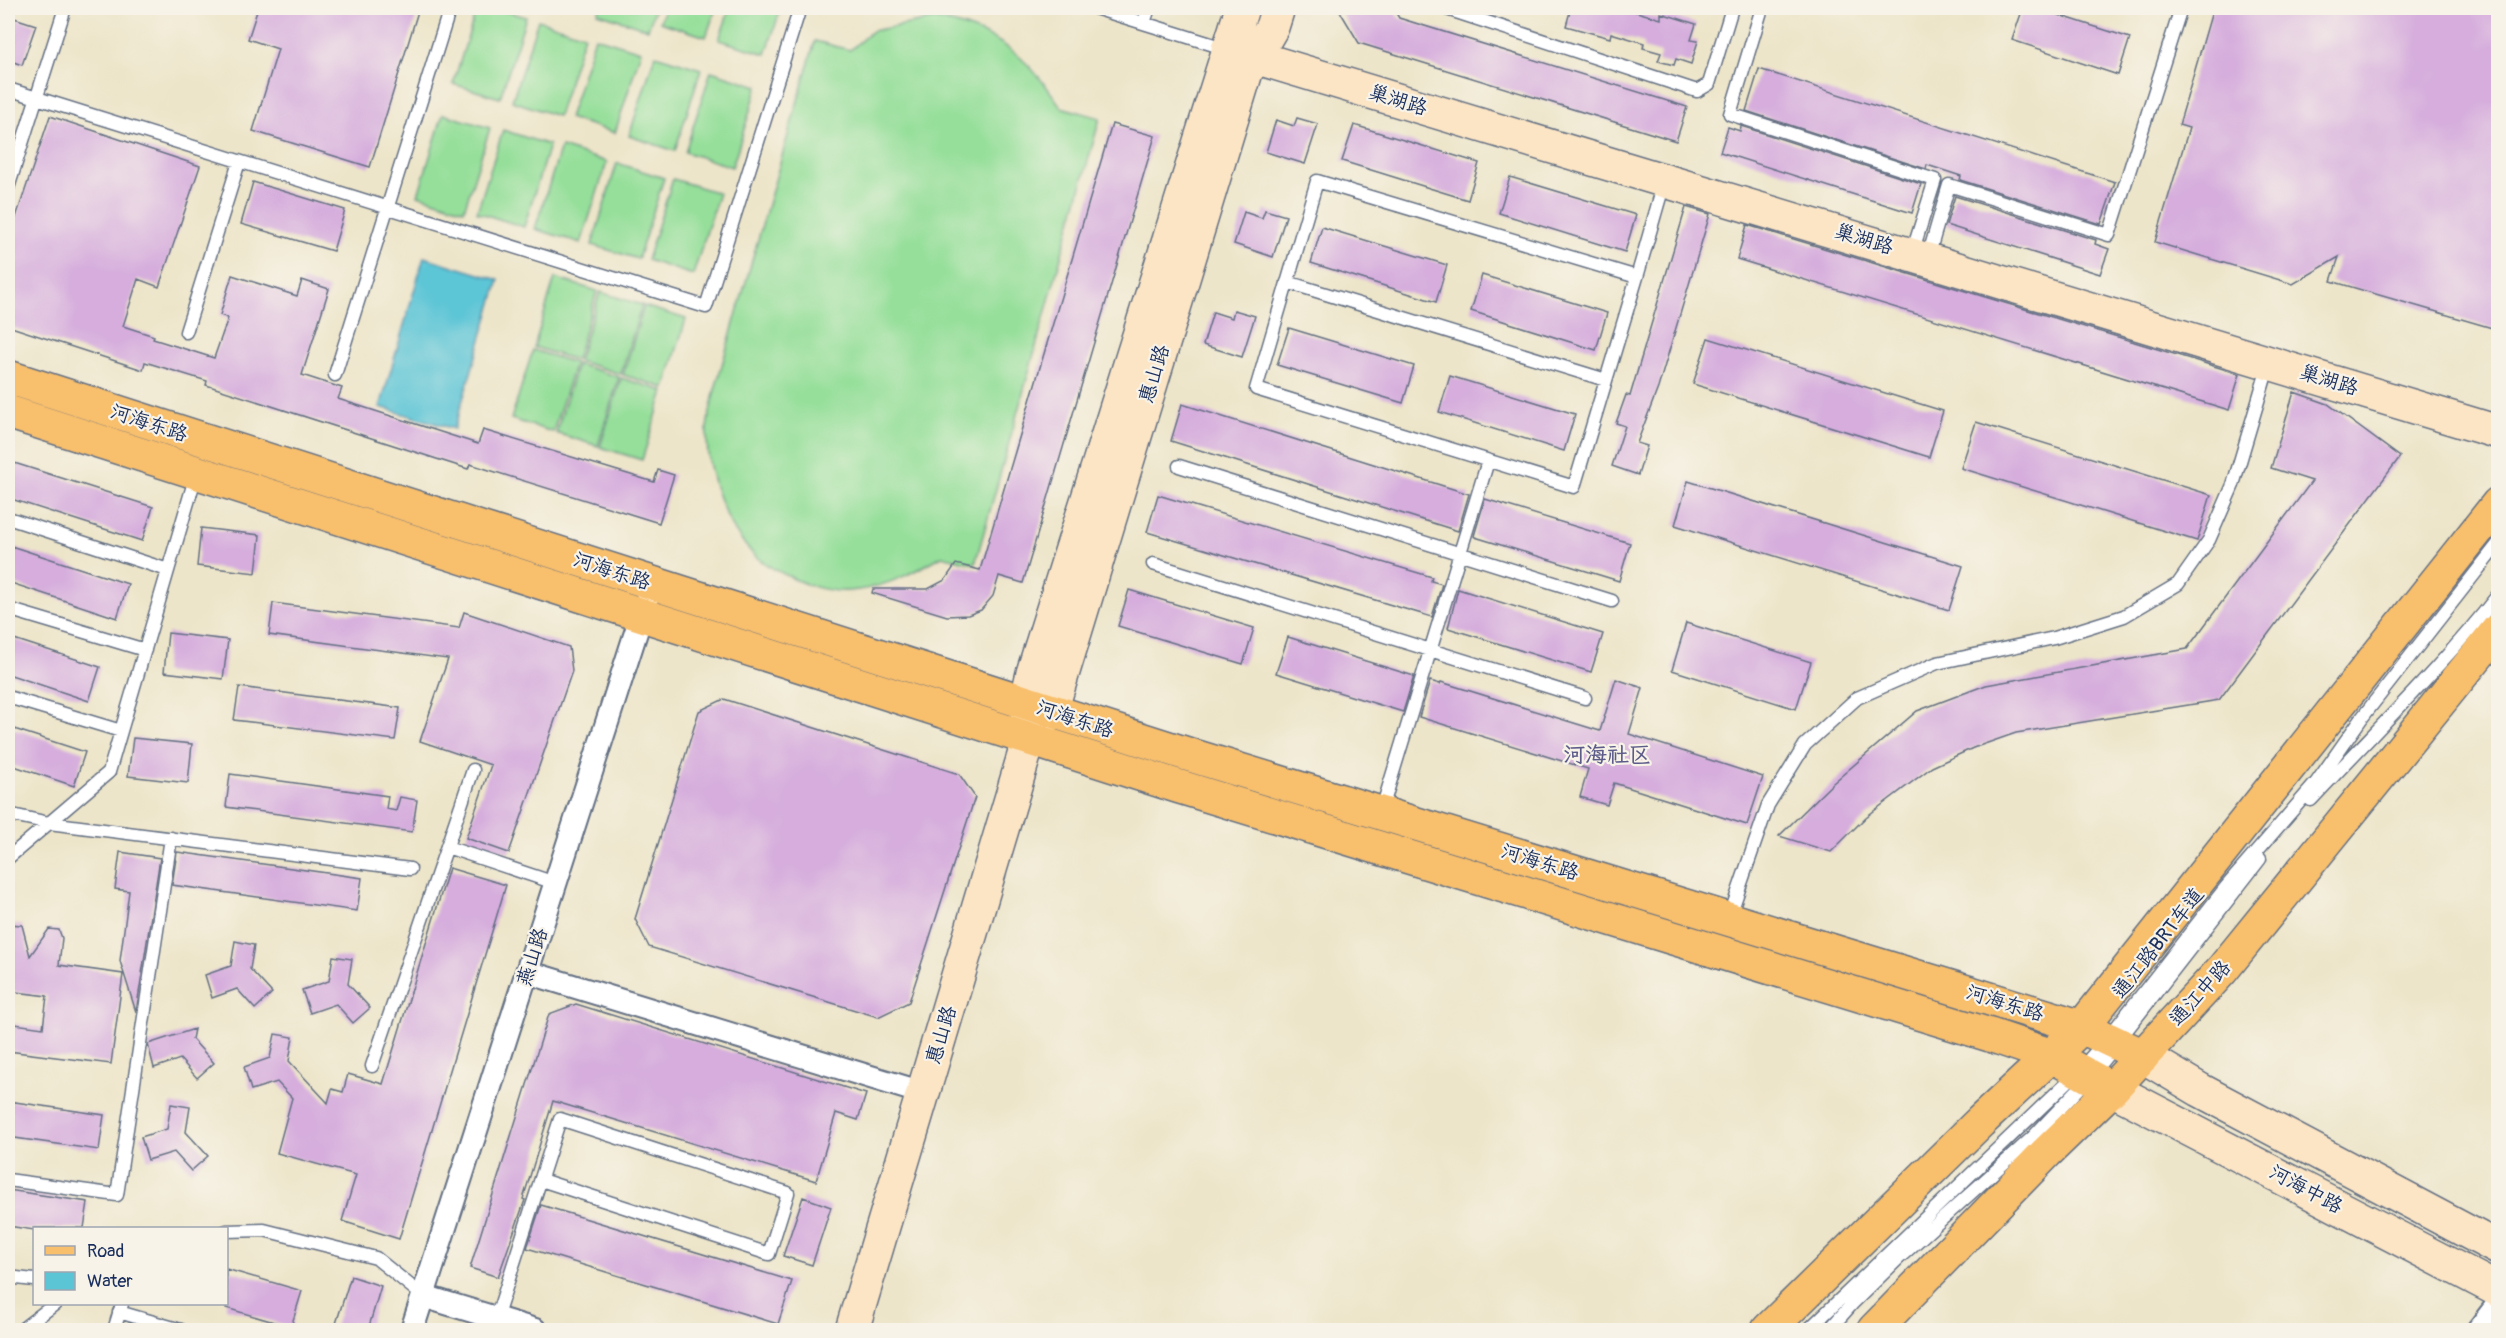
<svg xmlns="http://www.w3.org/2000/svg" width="2506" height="1338" viewBox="0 0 2506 1338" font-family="Pangolin,'LXGW WenKai TC',sans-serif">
<rect width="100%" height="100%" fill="#f7f3e8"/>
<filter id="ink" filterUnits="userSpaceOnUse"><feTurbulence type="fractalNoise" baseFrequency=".0167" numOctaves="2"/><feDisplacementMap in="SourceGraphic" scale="12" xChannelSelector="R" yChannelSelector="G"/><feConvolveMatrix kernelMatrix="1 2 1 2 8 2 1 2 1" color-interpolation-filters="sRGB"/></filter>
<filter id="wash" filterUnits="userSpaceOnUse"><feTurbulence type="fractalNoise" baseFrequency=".008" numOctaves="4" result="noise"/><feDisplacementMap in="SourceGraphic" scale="24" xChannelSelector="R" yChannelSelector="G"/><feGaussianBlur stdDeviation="1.35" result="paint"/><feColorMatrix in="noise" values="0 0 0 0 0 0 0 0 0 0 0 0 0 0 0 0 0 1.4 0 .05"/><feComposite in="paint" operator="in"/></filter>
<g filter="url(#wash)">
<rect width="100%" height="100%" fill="#ede5c9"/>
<path fill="#95df9a" stroke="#58877c" stroke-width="1.5" d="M 477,8 L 495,8 L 526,17 L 500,98 L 453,84 Z
M 600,8 L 655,8 L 648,29 L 598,13 Z
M 665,8 L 716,8 L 706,37 L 660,22 Z
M 730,8 L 781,8 L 766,54 L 719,40 Z
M 935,19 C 998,32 1026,54 1061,107 L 1100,118 L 975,564 L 942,556 C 916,571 889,586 858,590 C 835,594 809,587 788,576 C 780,572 771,568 764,563 C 727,536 705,474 707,429 C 708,417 712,405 714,393 L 815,41 L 850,50 L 872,31 Z
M 538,20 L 584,35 L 558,116 L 512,101 Z
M 595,37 L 641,51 L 615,133 L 569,118 Z
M 655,55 L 701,69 L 675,151 L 629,136 Z
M 711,71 L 758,86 L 732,167 L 685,152 Z
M 443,114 L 490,128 L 464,210 L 418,195 Z
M 503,130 L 549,145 L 524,227 L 477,212 Z
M 561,147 L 607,162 L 581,243 L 535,229 Z
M 617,163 L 664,178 L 638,259 L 592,245 Z
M 673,179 L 719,193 L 693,275 L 647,260 Z
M 555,278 L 597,291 L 576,360 L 534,347 Z
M 600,292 L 642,305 L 621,374 L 578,361 Z
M 644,306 L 686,319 L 665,388 L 623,375 Z
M 533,350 L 575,363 L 553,432 L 511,419 Z
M 577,364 L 619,377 L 598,446 L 556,433 Z
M 621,378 L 664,391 L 642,460 L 600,447 Z"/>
<path fill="#5bc5d6" stroke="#3b7a9a" stroke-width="1.5" d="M 424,257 L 499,280 L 454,429 L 380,407 Z"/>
<g id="blocks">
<path fill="#d6addd" d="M 258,8 L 419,8 L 370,167 L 253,131 L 278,49 L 248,39 Z
M 1338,8 L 1393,8 L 1399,18 L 1687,107 L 1676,141 L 1359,43 Z
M 1571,8 L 1623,8 L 1661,19 L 1661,13 L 1696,24 L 1691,40 L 1698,41 L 1691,64 L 1676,59 L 1674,65 L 1658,61 L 1661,53 L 1643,48 L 1644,43 L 1611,33 L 1610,38 L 1566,26 Z
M 2023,8 L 2037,8 L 2130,38 L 2118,75 L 2012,40 Z
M 2213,8 L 2499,8 L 2499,330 L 2331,281 L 2339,257 L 2293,284 L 2155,242 L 2189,128 L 2179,125 Z
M 8,16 L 36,25 L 22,65 L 8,60 Z
M 1759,69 L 2115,182 L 2101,224 L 1960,180 L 1961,176 L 1927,165 L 1926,169 L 1746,111 Z
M 50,116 L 200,166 L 159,287 L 138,279 L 123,326 L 154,336 L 153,339 L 214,358 L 228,318 L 220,315 L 232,275 L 297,296 L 302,280 L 329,289 L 302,375 L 342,388 L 338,399 L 478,444 L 483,430 L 654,482 L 658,470 L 674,475 L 659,523 L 470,464 L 468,469 L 206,385 L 207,381 L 145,362 L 143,370 L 8,326 L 8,241 Z
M 1297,118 L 1318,124 L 1305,164 L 1266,152 L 1276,120 L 1294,126 Z
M 1112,124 L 1155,136 L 1023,583 L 999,576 L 993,596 L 981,610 L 968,615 L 947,616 L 872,593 L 873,589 L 928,589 L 945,580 L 956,564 L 980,570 Z
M 1354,125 L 1479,163 L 1468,200 L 1342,161 Z
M 1741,126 L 1921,184 L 1912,213 L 1720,152 L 1728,127 L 1740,131 Z
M 1510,177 L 1636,215 L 1625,252 L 1499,213 Z
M 253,182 L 345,210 L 333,251 L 241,224 Z
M 1955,196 L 2096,240 L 2095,244 L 2109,249 L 2100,274 L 1946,225 Z
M 1686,207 L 1710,214 L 1658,388 L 1637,443 L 1647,446 L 1638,475 L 1612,466 L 1625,426 L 1616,423 L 1626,395 L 1630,396 Z
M 1265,210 L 1286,216 L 1273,257 L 1234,244 L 1244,212 L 1262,218 Z
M 1747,225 L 2240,374 L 2229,410 L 1737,259 Z
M 1322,227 L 1447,265 L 1436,302 L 1311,263 Z
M 1482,275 L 1607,313 L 1596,350 L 1471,311 Z
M 1234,310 L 1255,316 L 1242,357 L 1203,345 L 1213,312 L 1232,318 Z
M 1289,328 L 1414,366 L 1403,403 L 1277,365 Z
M 1708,338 L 1943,411 L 1929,457 L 1693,384 Z
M 1450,376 L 1575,414 L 1564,451 L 1439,412 Z
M 2294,392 L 2328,404 L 2400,457 L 2219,700 L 2016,733 L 1973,748 L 1932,767 L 1866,817 L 1831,852 L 1779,836 L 1833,783 L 1917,711 L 1986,685 L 2187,649 L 2312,481 L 2271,468 Z
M 1182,404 L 1469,494 L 1458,531 L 1171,441 Z
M 1976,422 L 2211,495 L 2197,541 L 1961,468 Z
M 8,461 L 153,507 L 142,541 L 8,498 Z
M 1688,481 L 1963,566 L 1949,610 L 1675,525 Z
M 1158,495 L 1432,577 L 1431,581 L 1442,584 L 1432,617 L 1147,532 Z
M 1485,499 L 1630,543 L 1619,581 L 1475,537 L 1474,536 Z
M 201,528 L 260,535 L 256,573 L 197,566 Z
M 8,545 L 128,584 L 117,618 L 8,582 Z
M 1458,589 L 1603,634 L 1591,672 L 1448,628 Z
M 1129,590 L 1254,628 L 1243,664 L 1118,626 Z
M 273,603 L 459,628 L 464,612 L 569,647 L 572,671 L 509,853 L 466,838 L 491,765 L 420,741 L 448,659 L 269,635 Z
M 1686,623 L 1811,662 L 1796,709 L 1672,670 Z
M 168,633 L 228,640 L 223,679 L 164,672 Z
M 8,637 L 100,667 L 89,701 L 8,674 Z
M 1288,637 L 1414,676 L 1403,712 L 1276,673 Z
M 1616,679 L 1643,688 L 1629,734 L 1763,777 L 1747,825 L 1614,783 L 1607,805 L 1580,797 L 1588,769 L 1419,717 L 1430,681 L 1440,684 L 1441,682 L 1600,731 Z
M 239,687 L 400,708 L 395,740 L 234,720 Z
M 724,699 L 959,774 L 975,797 L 909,1002 L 878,1017 L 649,947 L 635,919 L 699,711 Z
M 8,727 L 85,752 L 74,786 L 8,764 Z
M 133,738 L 192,744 L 188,783 L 128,776 Z
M 230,774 L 388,796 L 386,809 L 396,811 L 400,797 L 417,800 L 412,832 L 226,807 Z
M 120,852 L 160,858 L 136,1012 L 120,961 L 129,891 L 115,889 Z
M 177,852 L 362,878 L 357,911 L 172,885 Z
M 449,868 L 506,885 L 399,1239 L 342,1221 L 356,1175 L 277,1153 L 292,1098 L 277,1082 L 251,1090 L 244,1067 L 270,1058 L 275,1034 L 293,1037 L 289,1061 L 328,1103 L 332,1089 L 343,1092 L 348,1074 L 383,1084 Z
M 8,924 L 22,925 L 30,956 L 49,929 L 59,930 L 62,938 L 59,965 L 123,974 L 111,1064 L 8,1051 L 8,1023 L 43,1028 L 47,996 L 8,991 Z
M 235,941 L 254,945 L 250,969 L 272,993 L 255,1009 L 237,989 L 212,998 L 205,975 L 231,966 Z
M 333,956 L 352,959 L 348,984 L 370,1008 L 353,1023 L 336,1004 L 310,1013 L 302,990 L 329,981 Z
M 576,1004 L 866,1094 L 858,1120 L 836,1113 L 816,1181 L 553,1101 L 523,1199 L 525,1200 L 498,1277 L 470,1268 L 549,1014 Z
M 194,1029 L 192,1039 L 214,1063 L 197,1078 L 180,1059 L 154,1068 L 148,1044 Z
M 8,1101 L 104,1115 L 99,1150 L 8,1137 Z
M 171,1104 L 190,1107 L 186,1132 L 208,1156 L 191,1171 L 174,1152 L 148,1160 L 141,1137 L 167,1129 Z
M 8,1190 L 88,1202 L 84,1228 L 34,1228 L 34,1230 L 8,1226 Z
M 803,1197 L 831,1207 L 812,1265 L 783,1256 Z
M 541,1205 L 792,1281 L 778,1324 L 527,1248 Z
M 226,1269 L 302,1291 L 291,1327 L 226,1308 Z
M 351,1276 L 381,1286 L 368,1330 L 334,1330 Z"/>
</g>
</g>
<g filter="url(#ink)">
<use href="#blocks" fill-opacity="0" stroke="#646f83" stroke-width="1.5"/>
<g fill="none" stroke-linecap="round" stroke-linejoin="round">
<g stroke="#646f83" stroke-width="15">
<path id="lane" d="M 1095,8 L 1227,49
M 1444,8 L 1697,91 L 1709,84 L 1732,8
M 1762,8 L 1730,114 L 1935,180 L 1912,253
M 1144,23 L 1149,8
M 8,89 L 706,307 L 800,8
M 1317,181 L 1637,277 L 1574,487 L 1256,389 Z
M 8,188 L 65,8
M 1928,257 L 1949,185 L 2109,235 L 2181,8
M 1637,277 L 1664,183
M 1287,282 L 1606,380
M 186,332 L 239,162
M 335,375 L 450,8
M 1179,466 L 1612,601
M 8,518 L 168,570
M 1153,564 L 1585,698
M 8,609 L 145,650
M 8,697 L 121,731
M 2311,800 C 2374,732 2441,668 2498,595
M 1381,812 L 1488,461
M 8,814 L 49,823 L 410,869
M 447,847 L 555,883
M 8,858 L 109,772 L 196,475
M 1729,918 L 1768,805 L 1805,745 L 1857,698 L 1937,663 L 2054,638 L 2124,616 L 2178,584 L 2209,540 L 2233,485 L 2269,364
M 372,1066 L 473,770
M 8,1180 L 117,1195 L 171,838
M 226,1231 L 264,1230 L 376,1258 L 423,1296
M 8,1277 L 34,1280
M 119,1312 L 181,1330
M 496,1319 L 560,1119 L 788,1193 L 769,1254 L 541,1180
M 21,1330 L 55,1304
M 114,1330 L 122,1304
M 1808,1330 L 2079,1071 L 2107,1039 L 2226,887 L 2316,783 L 2361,719 L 2498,544
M 1829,1330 L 1852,1304 L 1900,1257 L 2033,1137 L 2090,1077 L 2260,859"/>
</g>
<g stroke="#646f83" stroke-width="26">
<path id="street" d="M 527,972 L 923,1093
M 423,1296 L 535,1330
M 412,1330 L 646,601
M 2478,1330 L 2498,1304"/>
</g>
<g stroke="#646f83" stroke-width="36">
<path id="secondary" d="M 1228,49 L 2498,432
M 1029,731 L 1026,703 L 1033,673 L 1242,8
M 2143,1056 L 2200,1090 L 2498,1248
M 2112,1089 L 2498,1290
M 852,1330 L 1029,739 L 1051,711 L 1246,72 L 1272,27 L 1278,8"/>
</g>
<g stroke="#646f83" stroke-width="36">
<path id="primary" d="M 8,377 L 1187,754 L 2082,1027 L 2143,1056
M 8,412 L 1177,786 L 1990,1035 L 2052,1056 L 2112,1089
M 1768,1330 L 1980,1122 L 2082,1027 L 2498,504
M 1874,1330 L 2047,1152 L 2112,1089 L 2222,970 L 2498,630"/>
</g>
<use href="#lane" stroke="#fff" stroke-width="12"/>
<use href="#street" stroke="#fff" stroke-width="22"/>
<use href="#secondary" stroke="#fce5c4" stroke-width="33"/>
<use href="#primary" stroke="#f8bf6c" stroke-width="33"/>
</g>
</g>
<g text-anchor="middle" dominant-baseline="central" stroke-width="4.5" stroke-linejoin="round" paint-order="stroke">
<g font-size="20" fill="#1b2f5e" stroke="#f7f3e8">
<text transform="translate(1398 100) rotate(17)">巢湖路</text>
<text transform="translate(1864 239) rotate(17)">巢湖路</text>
<text transform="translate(1154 374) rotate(-73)">惠山路</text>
<text transform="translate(2329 380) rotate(17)">巢湖路</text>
<text transform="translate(149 423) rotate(18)">河海东路</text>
<text transform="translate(612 571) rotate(18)">河海东路</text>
<text transform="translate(1075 719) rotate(18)">河海东路</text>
<text transform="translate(1540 862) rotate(17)">河海东路</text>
<text transform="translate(2158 943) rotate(-52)">通江路BRT车道</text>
<text transform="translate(532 957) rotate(-72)">燕山路</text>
<text transform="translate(2200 993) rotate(-48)">通江中路</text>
<text transform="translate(2005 1003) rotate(17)">河海东路</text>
<text transform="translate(941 1035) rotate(-73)">惠山路</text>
<text transform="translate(2306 1189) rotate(28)">河海中路</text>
</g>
<g font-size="22" font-weight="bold" fill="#5c5b8a" stroke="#f7f3e8">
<text x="1607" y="755">河海社区</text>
</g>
</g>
<rect width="2506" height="1338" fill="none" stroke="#f7f3e8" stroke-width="30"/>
<rect x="33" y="1227" width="195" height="78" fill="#f7f3e8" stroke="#9fa5b1" stroke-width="1.5"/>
<rect x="45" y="1246" width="30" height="9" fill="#f8bf6c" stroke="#9fa5b1" stroke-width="1.5"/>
<text x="87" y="1257" font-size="18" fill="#1b2f5e">Road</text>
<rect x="45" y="1272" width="30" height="18" fill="#5bc5d6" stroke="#9fa5b1" stroke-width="1.5"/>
<text x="87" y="1287" font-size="18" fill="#1b2f5e">Water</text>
</svg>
